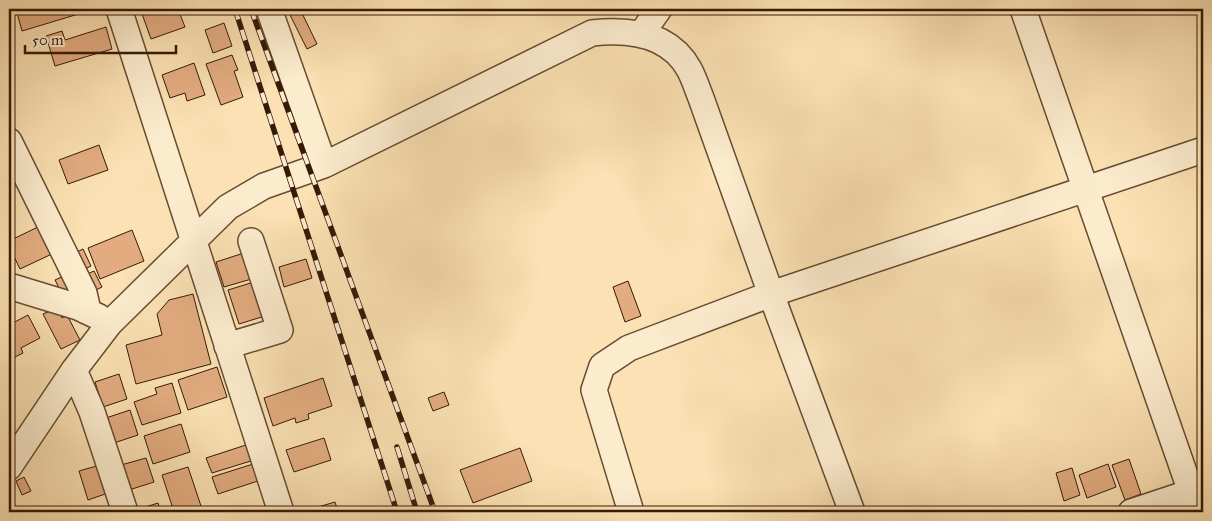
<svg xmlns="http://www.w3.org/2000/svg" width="1212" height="521" viewBox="0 0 1212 521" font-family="'IM FELL Great Primer',serif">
<rect width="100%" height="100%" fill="#fbe1b3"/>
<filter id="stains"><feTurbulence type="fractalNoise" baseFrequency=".004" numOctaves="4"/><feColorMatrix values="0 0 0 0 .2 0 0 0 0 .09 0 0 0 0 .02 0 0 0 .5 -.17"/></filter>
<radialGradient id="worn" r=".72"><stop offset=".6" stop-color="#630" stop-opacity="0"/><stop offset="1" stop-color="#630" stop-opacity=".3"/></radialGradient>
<path fill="#e2ac80" stroke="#361a07" d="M 16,9 L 95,9 L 22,31 Z
M 149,9 L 180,9 L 178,9 L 185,27 L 151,39 L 141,11 Z
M 287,9 L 300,9 L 317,44 L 307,49 Z
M 224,23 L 232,46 L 213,53 L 205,30 Z
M 106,27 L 112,49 L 55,66 L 46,36 L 62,31 L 65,40 Z
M 232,55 L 238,70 L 234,71 L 243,97 L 221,105 L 206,64 Z
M 194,63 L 205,95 L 187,101 L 185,93 L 170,98 L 162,75 Z
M 99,145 L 108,170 L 68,184 L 59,160 Z
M 9,165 L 17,184 L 9,188 Z
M 42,225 L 54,253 L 20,269 L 9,246 L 9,241 Z
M 132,230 L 144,261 L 100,279 L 88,248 Z
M 83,249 L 91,266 L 81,271 L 73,254 Z
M 247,252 L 255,278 L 224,287 L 216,262 Z
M 9,256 L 14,266 L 9,268 Z
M 306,259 L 312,278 L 284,287 L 279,267 Z
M 94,271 L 102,287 L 92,292 L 83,276 Z
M 68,274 L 77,292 L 64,298 L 55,280 Z
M 257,281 L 268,315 L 239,324 L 228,290 Z
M 628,281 L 641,316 L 625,322 L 613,287 Z
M 193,294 L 211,364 L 136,384 L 126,345 L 162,335 L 157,314 L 169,300 Z
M 57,308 L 62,318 L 67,315 L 80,340 L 61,349 L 43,314 Z
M 28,315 L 40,338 L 21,348 L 23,353 L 9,360 L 9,325 Z
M 217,367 L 227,397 L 188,410 L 178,380 Z
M 119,374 L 127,399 L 103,407 L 95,382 Z
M 323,378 L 332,406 L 308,414 L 309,419 L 296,423 L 295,418 L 273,426 L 264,398 Z
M 172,383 L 181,413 L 142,425 L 134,402 L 157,394 L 155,388 Z
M 444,392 L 449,405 L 433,411 L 428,398 Z
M 130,410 L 138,435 L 114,443 L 106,418 Z
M 181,424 L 190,452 L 153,464 L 144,436 Z
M 324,438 L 331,460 L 294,472 L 286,450 Z
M 249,444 L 254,460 L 212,473 L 206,458 Z
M 520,448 L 532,481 L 473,503 L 460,470 Z
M 146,458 L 154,482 L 129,490 L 121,465 Z
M 1129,459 L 1141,494 L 1125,500 L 1112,465 Z
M 253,464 L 258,481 L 218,494 L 212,477 Z
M 1108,464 L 1116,487 L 1087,498 L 1079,475 Z
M 100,465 L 108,493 L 88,500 L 79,471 Z
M 188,467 L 203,512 L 174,512 L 162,475 Z
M 1072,468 L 1080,495 L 1064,501 L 1056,473 Z
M 24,477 L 31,491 L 22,495 L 16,481 Z
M 335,502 L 338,512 L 301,512 Z
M 158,503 L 161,512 L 134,512 L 133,511 Z
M 77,508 L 78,512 L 65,512 Z"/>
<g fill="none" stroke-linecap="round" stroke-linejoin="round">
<g stroke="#674c32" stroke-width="28">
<path id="minor" d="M 119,9 L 281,512
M 269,9 L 324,165
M 1023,9 L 1191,492 L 1194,512
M 642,33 L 659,9
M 9,141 L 84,293 L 87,306 L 86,311
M 9,286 L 78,307 L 99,317
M 227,346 L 280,330 L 251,241
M 74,370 L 92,412 L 125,512
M 9,467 L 74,370 L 110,323 L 228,207 L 264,186 L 324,165 L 592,33 C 628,29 669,33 689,69 C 694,78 697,88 701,98 L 771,294 L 1203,150
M 631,512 L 594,390 L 602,366 L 629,348 L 771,294 L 852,512
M 1131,512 L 1191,492"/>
</g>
<use href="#minor" stroke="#fcecce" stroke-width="25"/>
<g stroke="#361a07" stroke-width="5.5">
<path id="rail" d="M 235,9 L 397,512
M 251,9 L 435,512
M 397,447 L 417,512"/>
</g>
<use href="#rail" stroke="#fcecce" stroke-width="4" stroke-dasharray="11" stroke-linecap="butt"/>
</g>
<rect width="1212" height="521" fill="none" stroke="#fbe1b3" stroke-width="30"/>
<rect x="10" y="10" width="1192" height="501" fill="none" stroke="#361a07" stroke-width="2.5"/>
<rect x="15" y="15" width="1182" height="491" fill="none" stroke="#361a07"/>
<path d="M25 45v8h151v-8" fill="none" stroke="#361a07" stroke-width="2.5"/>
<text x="32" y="45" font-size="15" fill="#361a07" stroke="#fcecce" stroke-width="4" paint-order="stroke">50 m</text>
<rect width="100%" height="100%" filter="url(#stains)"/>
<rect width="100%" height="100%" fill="url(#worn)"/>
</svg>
